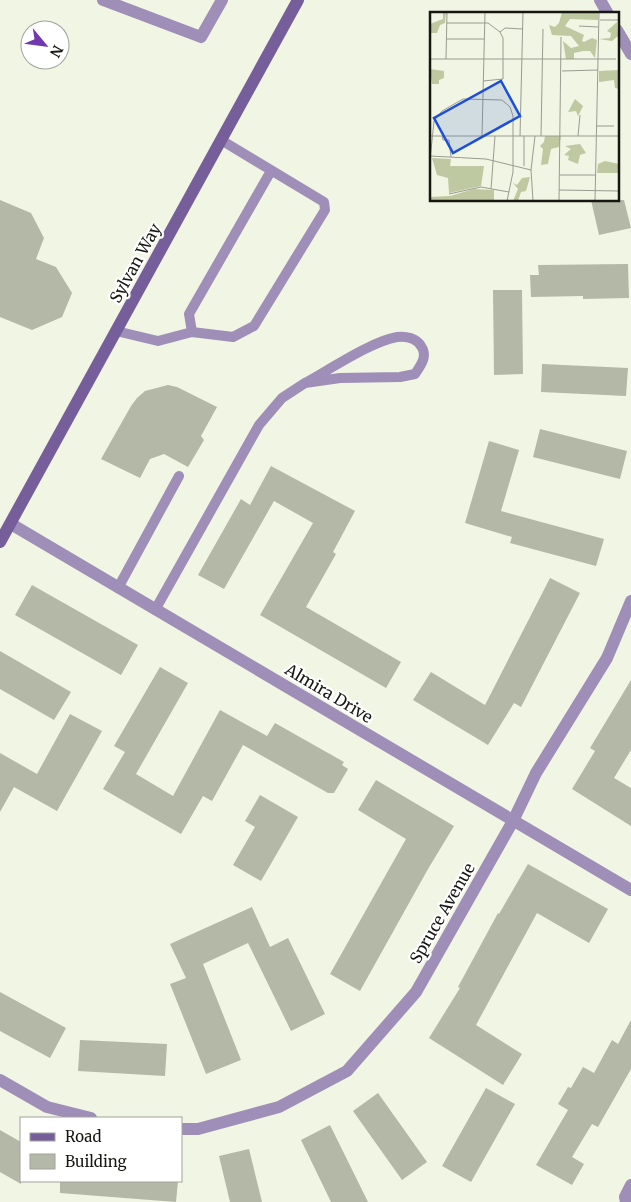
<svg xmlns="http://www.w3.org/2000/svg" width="631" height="1202" viewBox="0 0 631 1202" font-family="Merriweather,serif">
<rect width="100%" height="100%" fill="#f1f5e3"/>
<path fill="#b4b8a7" d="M 0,200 L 31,213 L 44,238 L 36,259 L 56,267 L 72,293 L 62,317 L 32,330 L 0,317 Z
M 591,200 L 624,200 L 631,228 L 599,235 Z
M 628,264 L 629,298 L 583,299 L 583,296 L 531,297 L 530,275 L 539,275 L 538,265 Z
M 493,290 L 522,290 L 523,374 L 494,375 Z
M 542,364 L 628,368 L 626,396 L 541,392 Z
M 168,385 L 177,387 L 217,407 L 201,436 L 204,440 L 188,467 L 164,454 L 150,459 L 140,478 L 101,459 L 131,406 L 137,398 L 145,391 Z
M 540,429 L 627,451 L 620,479 L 533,457 Z
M 489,441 L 519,450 L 501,511 L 604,539 L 596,566 L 510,543 L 512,537 L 465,523 Z
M 271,466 L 355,511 L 333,552 L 336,554 L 306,607 L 401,662 L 386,688 L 260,615 L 313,523 L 274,501 L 224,589 L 198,575 L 241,499 L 250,505 Z
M 550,578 L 580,593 L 521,707 L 514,703 L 488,745 L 413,700 L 431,672 L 485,705 Z
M 32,585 L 138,645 L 121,675 L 15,615 Z
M 0,651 L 71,692 L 54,720 L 0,689 Z
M 160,667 L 188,683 L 136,774 L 173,796 L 220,710 L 267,736 L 275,723 L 344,762 L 342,765 L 348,769 L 334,793 L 328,793 L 243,745 L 212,801 L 203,796 L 181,834 L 103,789 L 125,752 L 114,746 Z
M 631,680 L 631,750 L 614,778 L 631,788 L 631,826 L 572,789 L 595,751 L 590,748 Z
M 70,714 L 102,731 L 57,811 L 14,787 L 0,812 L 0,753 L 37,774 Z
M 376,780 L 454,826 L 428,869 L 360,991 L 330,974 L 406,839 L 358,810 Z
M 260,795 L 298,817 L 261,881 L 233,865 L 255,827 L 245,821 Z
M 528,864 L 608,909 L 589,943 L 537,913 L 476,1025 L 522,1054 L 503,1085 L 429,1038 L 460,988 L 458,987 L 498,913 L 499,914 Z
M 252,907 L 270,947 L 288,938 L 325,1014 L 291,1031 L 248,943 L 203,964 L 241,1060 L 206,1074 L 170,984 L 186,978 L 170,944 Z
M 0,992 L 66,1028 L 50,1058 L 0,1031 Z
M 631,1020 L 631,1069 L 598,1127 L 592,1124 L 572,1157 L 584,1164 L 572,1185 L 536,1165 L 568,1110 L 558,1104 L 568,1087 L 571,1088 L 583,1067 L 594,1073 L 612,1040 L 618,1044 Z
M 80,1040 L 167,1044 L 165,1076 L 78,1071 Z
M 486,1088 L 515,1104 L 471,1182 L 442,1166 Z
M 378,1093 L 427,1162 L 402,1180 L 353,1111 Z
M 330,1125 L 368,1202 L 331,1202 L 301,1140 Z
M 0,1130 L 21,1142 L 21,1184 L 0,1172 Z
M 249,1149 L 262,1202 L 230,1202 L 219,1156 Z
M 60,1181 L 178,1181 L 176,1202 L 60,1193 Z"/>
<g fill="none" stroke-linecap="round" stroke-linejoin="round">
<path stroke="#9e8eb8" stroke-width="10" d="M 116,331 L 158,341 L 192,332 L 233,337 L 254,326 L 325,210 L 324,202 L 221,140
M 192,332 L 189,314 L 271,171
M 118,588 L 179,476
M 155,610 L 259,425 L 282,398 L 305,383 L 340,378 L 400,377 L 415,374 C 421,365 428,356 421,346 C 416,338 406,336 397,337 C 372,341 329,370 305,383"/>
<path stroke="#9e8eb8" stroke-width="12" d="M 103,0 L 201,37 L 222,0
M 600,0 L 608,14
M 617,30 L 631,54
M 0,1080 L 47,1107 L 91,1118
M 181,1129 L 198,1129 L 279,1107 L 347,1071 L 416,992 L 513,821 L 536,773 L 607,658 L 631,601
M 626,1202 L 625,1197 L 631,1185"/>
<path stroke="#9e8eb8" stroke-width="12" d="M 11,524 L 631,890"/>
<path stroke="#755e9a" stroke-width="12" d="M 0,542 L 298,0"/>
</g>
<g text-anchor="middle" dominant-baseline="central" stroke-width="4.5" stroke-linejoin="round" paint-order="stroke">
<g font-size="16" fill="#161711" stroke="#fff">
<text transform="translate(135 263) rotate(-61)">Sylvan Way</text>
<text transform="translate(329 693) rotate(31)">Almira Drive</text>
<text transform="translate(442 913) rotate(-60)">Spruce Avenue</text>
</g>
</g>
<g transform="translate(430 12)">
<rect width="189" height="189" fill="#f1f5e3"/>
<path d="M 13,0 L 16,0 L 15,11 L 10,13 L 7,21 L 0,21 L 0,12 L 13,7 ZM 132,0 L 168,0 L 168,8 L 140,7 L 135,14 L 154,23 L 152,29 L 154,30 L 162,26 L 167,28 L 165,46 L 160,39 L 153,39 L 144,41 L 144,47 L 136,47 L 133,29 L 141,36 L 149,34 L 141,24 L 122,23 L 119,13 L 125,15 L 129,11 ZM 187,10 L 188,24 L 182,29 L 169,27 L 180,26 L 181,21 L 177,19 ZM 0,57 L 14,59 L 14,66 L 9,68 L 9,72 L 2,72 ZM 189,58 L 189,77 L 185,76 L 184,68 L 169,70 L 169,59 ZM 145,87 L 153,94 L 148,104 L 146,99 L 138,100 ZM 115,124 L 131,124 L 129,135 L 121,137 L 118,152 L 111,153 L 113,137 L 110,134 L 114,130 ZM 150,132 L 156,141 L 150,143 L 148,152 L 138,148 L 139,144 L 134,143 L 141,137 L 135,134 ZM 2,146 L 21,147 L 20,154 L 54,154 L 51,174 L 19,181 L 18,166 L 7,163 ZM 175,149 L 189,152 L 189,161 L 167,161 L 168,152 ZM 100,165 L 96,179 L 91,180 L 88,189 L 83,189 L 88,177 L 83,171 L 87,173 L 92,166 ZM 44,177 L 64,178 L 64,189 L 0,189 L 0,185 L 20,184 Z" fill="#bec8a1"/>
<path fill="none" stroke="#999c8f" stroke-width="1" d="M 170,8 L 188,8M 17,11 L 58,11 L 70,20 L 73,26 L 73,67 L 53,69M 149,14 L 168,15M 70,20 L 75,16 L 93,17M 16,27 L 54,27M 0,47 L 186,47M 16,47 L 17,0M 132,59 L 168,58M 166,114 L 184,114M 0,124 L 189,124M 12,124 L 13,128 L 19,128 L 21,145M 52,124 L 55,0M 90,124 L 93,0M 111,124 L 113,17M 148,124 L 150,103M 0,144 L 56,147 L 101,158M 0,148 L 4,109 L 12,99 L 33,87 L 72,88 L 80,95 L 83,104 L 83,160 L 77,189M 94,154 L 94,124M 101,158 L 105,124M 101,158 L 103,189M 130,163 L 166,163M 61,177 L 65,124M 129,178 L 189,179M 19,182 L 51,175 L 79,180M 129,189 L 131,25M 165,189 L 169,0"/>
<path fill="#1d4ed8" fill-opacity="0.15" stroke="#1d4ed8" stroke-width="2.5" d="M 71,69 L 90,104 L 23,141 L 4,106 Z"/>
<rect width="189" height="189" fill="none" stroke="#161711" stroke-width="2.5"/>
</g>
<rect x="20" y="1117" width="162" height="65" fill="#ffffff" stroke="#a2a2a0"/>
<rect x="30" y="1133" width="25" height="8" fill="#755e9a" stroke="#a2a2a0"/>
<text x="65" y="1142" font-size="15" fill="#161711">Road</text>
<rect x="30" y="1154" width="25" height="15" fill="#b4b8a7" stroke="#a2a2a0"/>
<text x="65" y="1167" font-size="15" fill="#161711">Building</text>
<g transform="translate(45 45) rotate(119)"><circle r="24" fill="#ffffff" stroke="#a2a2a0"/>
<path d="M0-4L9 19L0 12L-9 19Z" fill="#7139af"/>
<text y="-8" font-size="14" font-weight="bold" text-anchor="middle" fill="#161711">N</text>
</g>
</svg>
